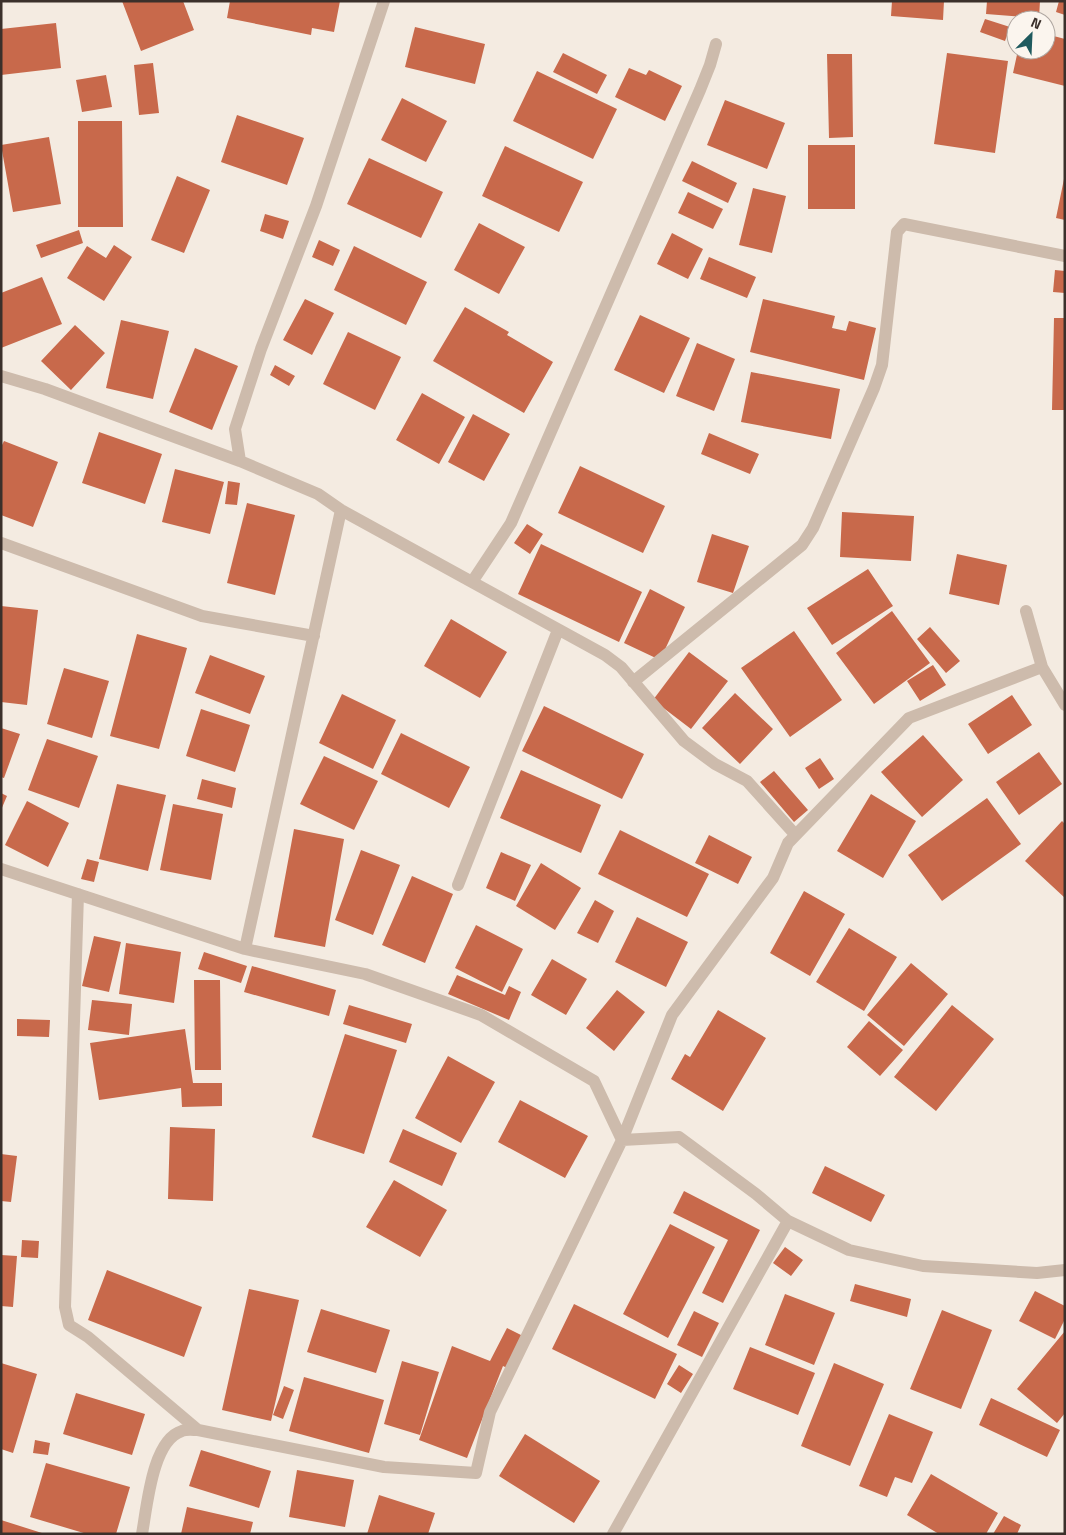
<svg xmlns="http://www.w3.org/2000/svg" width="1066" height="1535" viewBox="0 0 1066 1535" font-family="'Titillium Web',sans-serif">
<rect width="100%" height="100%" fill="#f4ebe1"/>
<path fill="#c8694b" d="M 122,1 L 183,1 L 194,30 L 141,51 Z
M 230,1 L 340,1 L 334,32 L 312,28 L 311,35 L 227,18 Z
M 892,1 L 944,1 L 943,20 L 891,16 Z
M 987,1 L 1040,1 L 1039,18 L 986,14 Z
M 1059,1 L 1065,1 L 1065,15 L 1056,12 Z
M 985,19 L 1010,27 L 1005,41 L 980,32 Z
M 56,23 L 61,68 L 1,75 L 1,29 Z
M 415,27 L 485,44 L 475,84 L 405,67 Z
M 1046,34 L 1065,39 L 1065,86 L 1013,73 L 1018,50 L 1046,50 Z
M 563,53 L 607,75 L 597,94 L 553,72 Z
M 947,53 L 1008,61 L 995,153 L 934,144 Z
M 827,54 L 852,54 L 853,137 L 829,138 Z
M 153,63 L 159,113 L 139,115 L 134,65 Z
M 629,68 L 646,75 L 649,70 L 682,86 L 665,121 L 615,97 Z
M 537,71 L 617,109 L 593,159 L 513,121 Z
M 106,75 L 112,107 L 82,112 L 76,80 Z
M 402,98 L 447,121 L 426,162 L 381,140 Z
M 725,100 L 785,123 L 767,169 L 707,145 Z
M 237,115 L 304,138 L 287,185 L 221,162 Z
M 78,121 L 122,121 L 123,227 L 78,227 Z
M 49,137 L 61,204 L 13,212 L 1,145 Z
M 808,145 L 855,145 L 855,209 L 808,209 Z
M 505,146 L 583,182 L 559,232 L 482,196 Z
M 369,158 L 443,192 L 421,238 L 347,204 Z
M 692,161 L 737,183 L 728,203 L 682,181 Z
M 177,176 L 210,190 L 184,253 L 151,240 Z
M 1064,179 L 1065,179 L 1065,220 L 1056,218 Z
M 753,188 L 786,196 L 772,253 L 739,245 Z
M 688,192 L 723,209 L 713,229 L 678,213 Z
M 265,214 L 289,221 L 283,239 L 260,231 Z
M 479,223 L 525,247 L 499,294 L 454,270 Z
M 79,230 L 83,243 L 41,258 L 36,245 Z
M 672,233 L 703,249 L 688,279 L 657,264 Z
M 319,240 L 340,250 L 333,266 L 312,257 Z
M 114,245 L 132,257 L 104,301 L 67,278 L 87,246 L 106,258 Z
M 354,246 L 427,282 L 406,325 L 334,290 Z
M 709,257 L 756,277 L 747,298 L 700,279 Z
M 1055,270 L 1065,271 L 1065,293 L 1053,292 Z
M 42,277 L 62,324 L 1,348 L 1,293 Z
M 305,299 L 334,313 L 312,355 L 283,340 Z
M 763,299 L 835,316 L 832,328 L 846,331 L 849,321 L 876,328 L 864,380 L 750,352 Z
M 465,307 L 509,332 L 507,335 L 553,362 L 524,413 L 433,361 Z
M 640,315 L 690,338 L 664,393 L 614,370 Z
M 1054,318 L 1065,318 L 1065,410 L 1052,410 Z
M 121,320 L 169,331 L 153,399 L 106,388 Z
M 75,325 L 105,353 L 71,390 L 41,361 Z
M 348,332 L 401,357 L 375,410 L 323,384 Z
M 697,343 L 735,359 L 714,411 L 676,396 Z
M 195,348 L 238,366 L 212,430 L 169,412 Z
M 275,365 L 295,376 L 289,386 L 270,375 Z
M 751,372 L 840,389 L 831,439 L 741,422 Z
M 422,393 L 465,417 L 439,464 L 396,440 Z
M 473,414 L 510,434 L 484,481 L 448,462 Z
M 99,432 L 162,454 L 145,504 L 82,483 Z
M 709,433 L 759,454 L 750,474 L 701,454 Z
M 4,441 L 58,462 L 33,527 L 1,515 L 1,447 Z
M 580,466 L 665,506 L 643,553 L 558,513 Z
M 175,469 L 224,482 L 210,534 L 162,522 Z
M 228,481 L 240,483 L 237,505 L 225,504 Z
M 247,503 L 295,515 L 275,595 L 227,583 Z
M 842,512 L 914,516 L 911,561 L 840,557 Z
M 527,524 L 543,534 L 530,554 L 514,543 Z
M 712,534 L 749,546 L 733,593 L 697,582 Z
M 541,544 L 642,592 L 619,642 L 518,594 Z
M 957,554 L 1007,565 L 999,605 L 949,594 Z
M 868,569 L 893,606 L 832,645 L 807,608 Z
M 650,589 L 685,607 L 660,660 L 624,643 Z
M 1,606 L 38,610 L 27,705 L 1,702 Z
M 892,611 L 930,663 L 874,704 L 836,653 Z
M 451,619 L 507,652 L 480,698 L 424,666 Z
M 930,627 L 960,661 L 946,673 L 917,639 Z
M 794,631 L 842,700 L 790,737 L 741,668 Z
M 137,634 L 187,648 L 159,749 L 110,736 Z
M 689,652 L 728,681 L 691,729 L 653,700 Z
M 210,655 L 265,676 L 250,714 L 195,693 Z
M 933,665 L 946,685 L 920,701 L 907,681 Z
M 64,668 L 109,681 L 92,738 L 47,724 Z
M 735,693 L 773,729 L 740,764 L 702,728 Z
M 342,694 L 396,720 L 373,769 L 319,743 Z
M 1012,695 L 1032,725 L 988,754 L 968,724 Z
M 544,706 L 644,754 L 622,799 L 522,751 Z
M 201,709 L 250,725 L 235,772 L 186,756 Z
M 1,728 L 20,734 L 4,778 L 1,777 Z
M 401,733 L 470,767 L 449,808 L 381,774 Z
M 923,735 L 963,780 L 922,817 L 881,772 Z
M 47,739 L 98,756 L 79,808 L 28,790 Z
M 1039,752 L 1062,784 L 1019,815 L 996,782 Z
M 324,756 L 378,781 L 354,830 L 300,804 Z
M 820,758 L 834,779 L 819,789 L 805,768 Z
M 521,770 L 601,805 L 581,853 L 500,818 Z
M 774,771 L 808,810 L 794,822 L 760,782 Z
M 202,779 L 236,788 L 232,808 L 197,799 Z
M 117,784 L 166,795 L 148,871 L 99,859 Z
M 1,793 L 7,796 L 1,810 Z
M 871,794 L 916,821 L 883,878 L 837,851 Z
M 987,798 L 1021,844 L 942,901 L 908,855 Z
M 27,801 L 69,823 L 48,867 L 5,845 Z
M 173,804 L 223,814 L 211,880 L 160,870 Z
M 1062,821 L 1065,824 L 1065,898 L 1025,861 Z
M 294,829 L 344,839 L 325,947 L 274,937 Z
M 620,830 L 709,874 L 687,917 L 598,874 Z
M 709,835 L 752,857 L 738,884 L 695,863 Z
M 361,850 L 400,865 L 373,935 L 335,920 Z
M 501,852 L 531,865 L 515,901 L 486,888 Z
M 87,859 L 99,862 L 94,882 L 81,879 Z
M 541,863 L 581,888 L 555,930 L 516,906 Z
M 412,876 L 453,894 L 425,963 L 382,945 Z
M 804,891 L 845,914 L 810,976 L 770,953 Z
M 595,900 L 614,911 L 598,943 L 577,933 Z
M 637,917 L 688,942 L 666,987 L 615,962 Z
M 476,925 L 523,949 L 502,992 L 455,968 Z
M 849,928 L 897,957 L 864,1011 L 816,982 Z
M 94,936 L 121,942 L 109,992 L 82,986 Z
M 126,943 L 181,952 L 174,1003 L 119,994 Z
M 204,952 L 247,966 L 241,983 L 198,969 Z
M 552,959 L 587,979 L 566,1015 L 531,995 Z
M 911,963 L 948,994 L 904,1046 L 867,1015 Z
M 252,966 L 336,990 L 329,1016 L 244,992 Z
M 457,975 L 505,995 L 509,986 L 521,992 L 509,1020 L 448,994 Z
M 194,980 L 220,980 L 221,1070 L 195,1070 Z
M 617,990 L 645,1012 L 614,1051 L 586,1028 Z
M 92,1000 L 132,1004 L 129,1035 L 88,1030 Z
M 349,1005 L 412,1024 L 406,1043 L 343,1024 Z
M 952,1005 L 994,1039 L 936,1111 L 894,1077 Z
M 718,1010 L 766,1038 L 723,1111 L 671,1079 L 685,1054 L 690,1057 Z
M 17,1019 L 50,1020 L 49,1037 L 17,1036 Z
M 869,1021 L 903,1050 L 880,1076 L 847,1047 Z
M 185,1029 L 193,1083 L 222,1083 L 222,1106 L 182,1107 L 181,1088 L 99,1100 L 90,1043 Z
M 345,1034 L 397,1050 L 364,1154 L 312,1137 Z
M 448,1056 L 495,1082 L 461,1143 L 415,1118 Z
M 520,1100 L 588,1136 L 565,1178 L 498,1142 Z
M 170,1127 L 215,1129 L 213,1201 L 168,1199 Z
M 403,1129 L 457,1153 L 442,1186 L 389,1162 Z
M 1,1154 L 17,1156 L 11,1202 L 1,1201 Z
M 825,1166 L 885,1195 L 871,1222 L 812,1193 Z
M 394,1180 L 447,1210 L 420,1257 L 366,1227 Z
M 684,1191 L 760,1230 L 723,1303 L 702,1293 L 728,1240 L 673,1213 Z
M 670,1224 L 715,1247 L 668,1338 L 623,1314 Z
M 22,1240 L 39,1241 L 38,1258 L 21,1257 Z
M 785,1247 L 803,1260 L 791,1276 L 773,1263 Z
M 1,1255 L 17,1256 L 13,1307 L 1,1306 Z
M 107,1270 L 202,1307 L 184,1357 L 88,1320 Z
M 855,1284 L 911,1299 L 907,1317 L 850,1301 Z
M 249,1289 L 299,1300 L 271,1421 L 222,1410 Z
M 1035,1291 L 1065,1306 L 1065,1319 L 1055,1339 L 1019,1321 Z
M 785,1294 L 835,1313 L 814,1365 L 765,1345 Z
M 574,1304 L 677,1354 L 655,1399 L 552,1349 Z
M 321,1309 L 390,1330 L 376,1373 L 307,1352 Z
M 942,1310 L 992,1330 L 961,1409 L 910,1389 Z
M 694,1311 L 719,1323 L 702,1357 L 677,1345 Z
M 507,1328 L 523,1336 L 507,1368 L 503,1366 L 467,1458 L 419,1440 L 452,1346 L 490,1361 Z
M 1065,1331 L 1065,1413 L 1057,1423 L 1017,1389 Z
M 750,1347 L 815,1373 L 798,1415 L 733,1389 Z
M 402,1361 L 439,1372 L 420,1435 L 384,1424 Z
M 1,1363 L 37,1374 L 13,1453 L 1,1449 Z
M 834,1363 L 884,1384 L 850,1466 L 801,1446 Z
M 679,1365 L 693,1374 L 681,1393 L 667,1384 Z
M 304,1377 L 384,1400 L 369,1453 L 289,1431 Z
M 284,1386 L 294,1390 L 283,1419 L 273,1415 Z
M 76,1393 L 145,1414 L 132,1455 L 63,1434 Z
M 991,1398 L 1060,1430 L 1047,1457 L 979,1425 Z
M 889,1414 L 933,1432 L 912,1483 L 895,1477 L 887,1497 L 859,1486 Z
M 525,1434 L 600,1481 L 574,1523 L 499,1476 Z
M 35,1440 L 50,1443 L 48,1455 L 33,1453 Z
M 201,1450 L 271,1471 L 259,1508 L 189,1486 Z
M 46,1463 L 130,1487 L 116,1534 L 87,1534 L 30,1517 Z
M 297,1470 L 354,1480 L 345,1527 L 289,1517 Z
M 931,1474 L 998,1513 L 986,1534 L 939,1534 L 907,1515 Z
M 379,1495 L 435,1513 L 428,1534 L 367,1534 Z
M 187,1507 L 253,1522 L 250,1534 L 181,1534 Z
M 1004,1516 L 1021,1525 L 1017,1534 L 993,1534 Z
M 1,1520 L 42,1533 L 42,1534 L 1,1534 Z"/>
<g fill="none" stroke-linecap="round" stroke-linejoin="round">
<path stroke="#cdbbac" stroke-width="12" d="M 1,376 L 45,389 L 240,461 L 318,494 L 341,510 L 605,655 L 621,667 L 684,741 L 715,764 L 747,781 L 792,831 L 797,833
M 240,461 L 235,429 L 261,349 L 316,206 L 384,1
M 1,543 L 202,616 L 314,636
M 472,582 L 511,523 L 700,90 L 710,65 L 716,44
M 1026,611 L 1042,667 L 1065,705
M 633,682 L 802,545 L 813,528 L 874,388 L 882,365 L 897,232 L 904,224 L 1065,256
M 1,869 L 245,949 L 365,974 L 481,1015 L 594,1081 L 622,1140 L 679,1137 L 756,1194 L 788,1221 L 849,1250 L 923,1266 L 1037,1273 L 1065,1270
M 458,885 L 558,630
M 78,894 L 65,1307 L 69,1325 L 88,1337 L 198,1430
M 245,949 L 341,510
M 142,1534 C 147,1507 152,1440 182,1431 C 186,1429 193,1430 198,1430 L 384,1467 L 476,1473 L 490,1412 L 622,1140 L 672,1015 L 773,878 L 788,843 L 909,718 L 1042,667
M 613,1534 L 788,1221"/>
</g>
<rect width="1066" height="1535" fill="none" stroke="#3b302b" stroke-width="5"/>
<g transform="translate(1031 35) rotate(24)"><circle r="24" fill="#fbf5ee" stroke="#aea6a0"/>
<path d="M0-4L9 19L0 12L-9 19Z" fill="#1f5a5e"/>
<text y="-8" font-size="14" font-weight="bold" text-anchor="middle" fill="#3b302b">N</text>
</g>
</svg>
